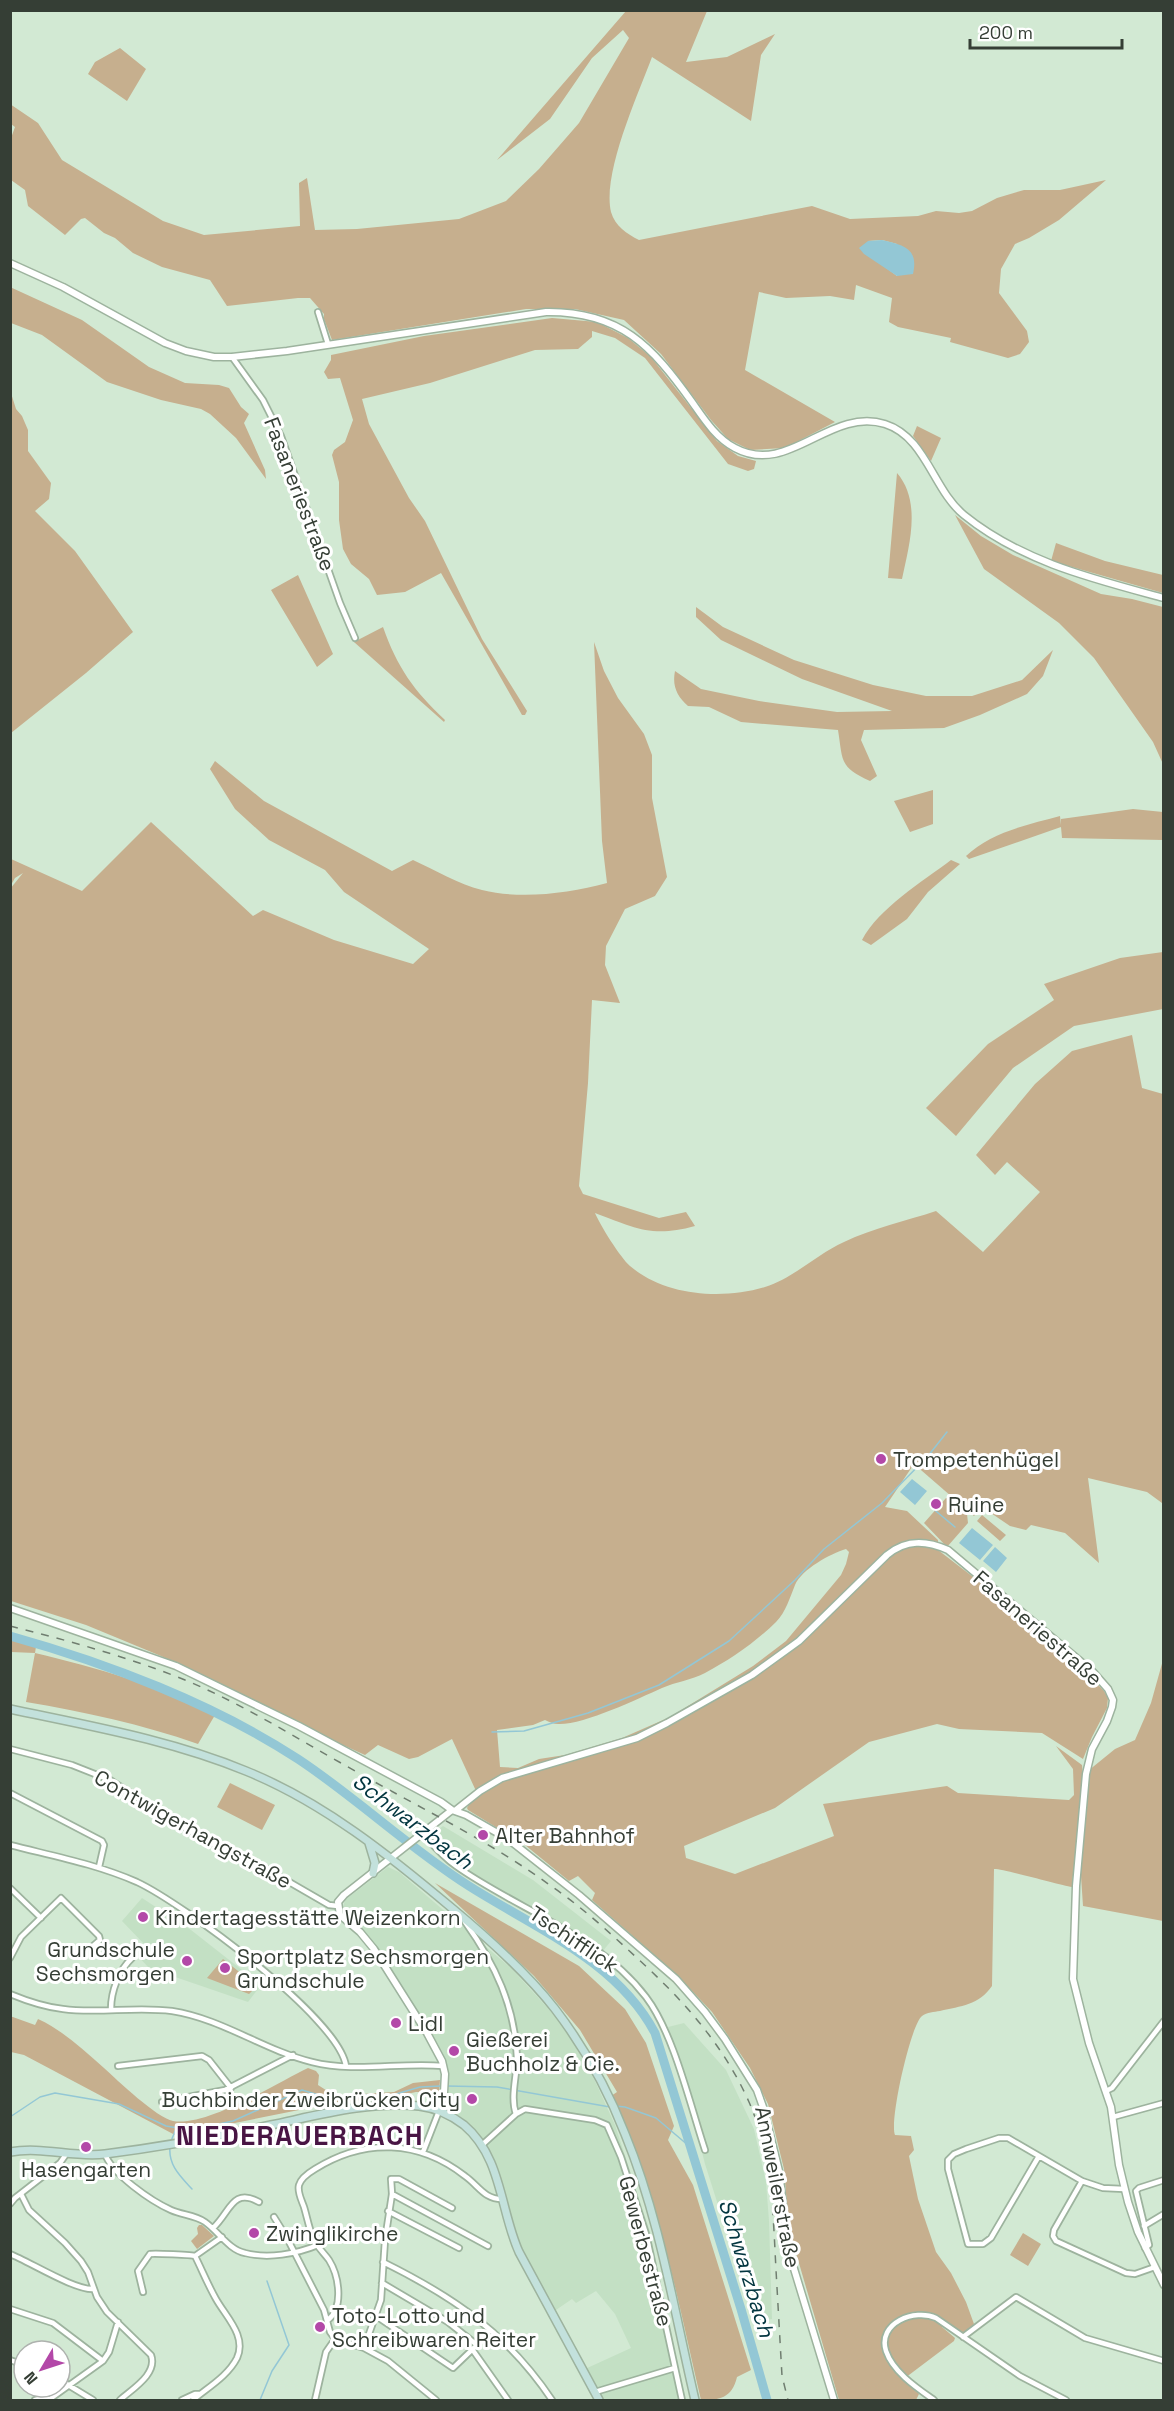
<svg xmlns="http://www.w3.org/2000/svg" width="1174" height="2411" viewBox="0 0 1174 2411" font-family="'Space Grotesk',sans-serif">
<rect width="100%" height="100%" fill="#d2e9d3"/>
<path fill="#c3e0c4" d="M 443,1826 L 533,1880 L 611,1941 L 598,1957 L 452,1866 L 422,1841 Z
M 388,1867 L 399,1872 L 512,1969 L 554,2015 L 572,2040 L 595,2081 L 615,2125 L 650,2232 L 685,2400 L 602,2400 L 585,2369 L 631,2348 L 615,2314 L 596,2291 L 576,2303 L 572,2299 L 553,2312 L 520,2246 L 497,2168 L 488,2148 L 479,2135 L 450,2108 L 448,2071 L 440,2052 L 375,1945 L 345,1916 L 342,1911 L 345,1900 Z
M 142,1898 L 191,1930 L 261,1985 L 248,2002 L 149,1968 L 136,1954 L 145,1945 L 122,1921 Z
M 684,2023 L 726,2070 L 754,2129 L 766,2182 L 769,2221 L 772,2319 L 755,2321 L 705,2164 L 700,2144 L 705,2142 L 668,2027 Z"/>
<path fill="#c6af8e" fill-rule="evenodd" d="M 626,11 L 707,11 L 686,62 L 727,57 L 775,34 L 761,55 L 751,121 L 652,57 C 638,95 602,173 611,212 C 615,226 627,234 639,240 L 812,206 L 850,219 L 918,216 L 936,211 L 959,213 L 972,211 L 997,198 L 1024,190 L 1060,190 L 1106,180 L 1059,220 L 1029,238 L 1015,244 L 1001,269 L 999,293 L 1027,331 L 1029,342 L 1020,354 L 1008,358 L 950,342 L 951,338 L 898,327 L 889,322 L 892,298 L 856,285 L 854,300 L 830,296 L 786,298 L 759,292 L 745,370 L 835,422 L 785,448 L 750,450 L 728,439 L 711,420 L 661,354 L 624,320 L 575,309 L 526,309 L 332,340 L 324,319 L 324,314 L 310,298 L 298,298 L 227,306 L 210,280 L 162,267 L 133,253 L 115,238 L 104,233 L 85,218 L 81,219 L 65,235 L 28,206 L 25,190 L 11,180 L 11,138 L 15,127 L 11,124 L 10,104 L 38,123 L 62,160 L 163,221 L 204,235 L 300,226 L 299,183 L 307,178 L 315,230 L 357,229 L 459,219 L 506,201 L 539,169 L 579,123 L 629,38 L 623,30 L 592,58 L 550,119 L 497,160 ZM 882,240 L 897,244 L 897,276 L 881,264 L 868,241 Z
M 120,48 L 146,69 L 127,101 L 88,74 L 95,62 Z
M 10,287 L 82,320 L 149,367 L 185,383 L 219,385 L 229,388 L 241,407 L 249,414 L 244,423 L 265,470 L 266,479 L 236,438 L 210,414 L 201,409 L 161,400 L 107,382 L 42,335 L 11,323 Z
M 552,318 L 597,322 L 628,338 L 651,357 L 717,441 L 738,456 L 756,461 L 754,469 L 748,471 L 728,464 L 645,358 L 615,338 L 592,331 L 592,337 L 578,349 L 535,350 L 430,383 L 362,399 L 369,424 L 409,498 L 425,521 L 482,639 L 527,711 L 525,715 L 522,715 L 441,573 L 405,592 L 377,595 L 369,579 L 351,564 L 343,549 L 339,520 L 339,482 L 332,455 L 334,450 L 345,442 L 353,420 L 340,378 L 328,379 L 324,372 L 331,360 L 331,355 L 424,336 Z
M 10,390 L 16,409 L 22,416 L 28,430 L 28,451 L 51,483 L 49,499 L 35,511 L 75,551 L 133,632 L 86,673 L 11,733 Z
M 917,426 L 941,438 L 931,461 L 913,436 Z
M 897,473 C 922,502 909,546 902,579 L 888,578 Z
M 955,515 L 981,536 L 1013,555 L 1101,594 L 1132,599 L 1163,607 L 1163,764 L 1153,742 L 1094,658 L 1059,623 L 984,569 Z
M 1056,543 L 1105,561 L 1163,575 L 1163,593 L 1051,561 Z
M 298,575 L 333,654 L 317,667 L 271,590 Z
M 696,607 L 723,627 L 794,660 L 873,685 L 926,696 L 972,696 L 1022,680 L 1053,650 L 1043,676 L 1027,694 L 980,715 L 944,728 L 864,730 L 861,740 L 877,776 L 870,781 C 839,767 843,761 838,730 L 741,722 L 709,707 L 688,706 C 677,696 672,686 675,671 L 701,689 L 759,701 L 837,712 L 892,711 L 802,679 L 721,640 L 696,617 Z
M 383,627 C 397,667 414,691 445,720 L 444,722 L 354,642 Z
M 594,642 L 604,671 L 618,698 L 644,734 L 652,755 L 652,798 L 667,877 L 655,896 L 625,909 L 606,946 L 605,965 L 620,1003 L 592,1000 L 588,1083 L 579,1186 L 583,1194 L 659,1218 L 686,1212 L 695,1226 C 652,1238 635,1228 595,1213 C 600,1225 620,1257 630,1266 C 665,1296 722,1300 765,1287 C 794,1278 817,1254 844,1242 C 873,1228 906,1221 936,1211 L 983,1252 L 1040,1192 L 1007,1162 L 995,1175 L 976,1155 L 1035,1084 L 1072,1051 L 1132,1035 L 1142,1088 L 1163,1094 L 1164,1497 L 1162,1503 L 1147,1492 L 1088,1478 L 1099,1563 L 1065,1533 L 1031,1525 L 1026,1530 L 1010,1526 L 982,1507 L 974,1516 L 914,1464 L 885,1507 L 907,1511 L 938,1540 L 938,1550 L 981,1583 L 1073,1659 L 1104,1691 L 1108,1698 L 1107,1708 L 1092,1737 L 1083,1759 L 1042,1733 L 959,1729 L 937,1724 L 869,1742 L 775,1808 L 684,1846 L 686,1858 L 735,1874 L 834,1836 L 823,1804 L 947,1786 L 958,1793 L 1069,1800 L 1074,1795 L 1073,1769 L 1056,1746 L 1082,1765 L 1083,1775 L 1115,1749 L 1135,1740 L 1151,1703 L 1163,1660 L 1163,1921 L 1083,1906 L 1081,1876 L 1073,1875 L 1072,1887 C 1060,1885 1000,1868 994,1869 L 992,1986 C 979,2005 961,2006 940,2011 C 934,2012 927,2012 922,2016 C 911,2024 889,2121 895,2135 L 911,2136 L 914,2150 L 909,2156 L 918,2199 L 936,2252 L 951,2273 L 966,2302 L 974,2324 L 965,2332 L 961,2332 L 945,2322 L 942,2327 L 955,2338 L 954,2341 L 905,2378 L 904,2381 L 919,2394 L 916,2400 L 839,2400 L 789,2229 L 784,2169 L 768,2104 L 750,2068 L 712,2012 L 677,1975 L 592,1900 L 595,1893 L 578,1876 L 569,1881 L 525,1845 L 468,1810 L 467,1808 L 476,1791 L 452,1739 L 418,1757 L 409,1759 L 378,1745 L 365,1755 L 301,1726 L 232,1689 L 161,1656 L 86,1625 L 11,1601 L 10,889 L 23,873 L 15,878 L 11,885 L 11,859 L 82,891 L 151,822 L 253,916 L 263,910 L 334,940 L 413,964 L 429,949 L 344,892 L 325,870 L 269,840 L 235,809 L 210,769 L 215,761 L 264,801 L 392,871 L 413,860 C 435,870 458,884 482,890 C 523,900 568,893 607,883 L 602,841 ZM 846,1549 L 849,1552 L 846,1564 L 841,1575 L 786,1641 L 753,1666 L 670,1717 L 622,1738 L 565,1755 L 539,1759 L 518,1768 L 500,1767 L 497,1730 L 533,1725 L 545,1720 C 549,1722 554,1724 558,1724 C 584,1725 637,1699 662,1688 C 676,1682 691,1680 705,1673 C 730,1660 757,1641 776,1622 C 786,1612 790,1597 795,1585 C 802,1569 830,1554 846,1549 Z
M 933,790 L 933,824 L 910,832 L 894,801 Z
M 1133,809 L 1163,812 L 1163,840 L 1062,838 L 1061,827 L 969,859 L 966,856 C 991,832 1027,825 1060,816 L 1061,825 L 1061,819 Z
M 951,860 L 960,864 L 928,892 L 907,919 L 871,945 L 862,940 C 879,908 922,882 951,860 Z
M 1163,952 L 1163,1009 L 1074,1026 L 1013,1068 L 956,1136 L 926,1108 L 988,1044 L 1054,1000 L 1044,984 L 1120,958 Z
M 946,1498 L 951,1500 L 967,1514 L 968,1523 L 947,1547 L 924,1523 Z
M 982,1515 L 1006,1535 L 1000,1541 L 977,1521 Z
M 11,1633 L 37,1640 L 35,1653 C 97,1668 159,1685 215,1715 L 198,1744 C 141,1724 85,1712 26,1702 L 35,1653 L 11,1652 Z
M 230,1783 L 275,1805 L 262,1830 L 217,1807 Z
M 435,1883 L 579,1966 L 625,2009 L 646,2043 L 674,2126 L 668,2140 L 693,2185 L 751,2370 L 737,2377 C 732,2398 720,2400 701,2400 C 677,2298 658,2191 611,2096 L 617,2092 L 580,2030 L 534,1976 Z
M 223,1959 L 257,1986 L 249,1994 L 207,1978 Z
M 10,2016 L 35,2025 L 38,2019 C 64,2031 82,2049 104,2068 C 117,2080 157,2118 173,2121 C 206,2127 277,2083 308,2068 L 316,2071 L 319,2075 L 318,2085 L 332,2094 L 345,2095 L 394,2092 L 413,2083 L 440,2080 L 439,2092 L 416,2092 L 388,2098 L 339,2102 L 175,2135 L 24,2055 L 11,2052 Z
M 199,2225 L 202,2225 L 214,2236 L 197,2249 L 191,2241 L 198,2234 L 197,2228 Z
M 1023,2233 L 1041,2244 L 1028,2266 L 1010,2255 Z"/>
<path fill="#93c7d5" d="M 882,240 C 903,245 919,248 913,274 L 897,276 L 864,254 L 859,248 L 868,241 Z
M 912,1479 L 927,1491 L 915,1505 L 900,1492 Z
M 972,1528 L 993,1545 L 980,1560 L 959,1543 Z
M 995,1547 L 1007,1558 L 996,1572 L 983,1561 Z"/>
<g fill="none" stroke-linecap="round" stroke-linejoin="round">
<path stroke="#93c7d5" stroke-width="1.5" d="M 931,1507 L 955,1527
M 492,1732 L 524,1731 L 588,1713 L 659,1685 L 729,1641 L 795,1580 L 824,1549 L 882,1503 L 928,1456 L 947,1432
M 446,2086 L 497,2087 L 610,2107
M 615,2106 L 625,2107 L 656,2118 L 689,2146
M 10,2117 L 40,2097 L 55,2093 L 119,2104 L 166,2126 L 190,2130 L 233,2121 L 302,2090 L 332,2099 L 344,2099 L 366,2095 L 389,2096 L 420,2087 L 441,2086
M 171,2141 L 176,2129
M 170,2146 C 168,2165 180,2176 192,2189
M 260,2400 L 272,2371 L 289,2345 L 267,2281"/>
<path stroke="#93c7d5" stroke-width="9" d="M 10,1636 C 107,1663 214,1704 298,1759 C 357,1798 409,1848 469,1886 C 535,1928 617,1961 655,2033 L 741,2309 L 767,2400"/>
<g stroke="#9db39e" stroke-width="8">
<path id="minor" d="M 318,312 L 328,344
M 232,357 L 263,400 L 281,436 L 340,603 L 355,638
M 10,1749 L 72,1765 L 110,1780 L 203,1839 L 265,1868 L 329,1905 L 338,1906
M 10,1793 L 102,1841 L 104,1845 L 99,1867
M 423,1834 C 433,1845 443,1857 456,1866 C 518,1910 598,1934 646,1997 C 674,2034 690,2105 705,2150
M 10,1845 C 53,1856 96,1864 137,1882 C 182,1903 339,2018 346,2066
M 10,1888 L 41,1918
M 465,1922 C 495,1964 515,2006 517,2058 C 517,2076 510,2097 516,2114
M 10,1958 L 21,1937 L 61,1898 L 99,1936 L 100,1940 L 93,1946
M 10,1994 C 27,2001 44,2007 63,2009 C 98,2014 135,2006 172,2011 C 223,2019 263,2050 312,2062 C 355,2073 400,2062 443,2066
M 111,2009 C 111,1991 119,1970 132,1958
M 118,2066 L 202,2056 L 209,2060 L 231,2088
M 1106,2091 L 1112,2088 L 1164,2021
M 162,2102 L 225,2090 L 293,2055
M 1113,2117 L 1164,2103
M 482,2145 L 516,2114 L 525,2109 L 595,2120 L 607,2125 L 621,2157 L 646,2234 L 682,2400
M 423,2152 L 439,2111
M 105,2154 C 112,2174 151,2201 171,2210 C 182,2215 195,2215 205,2222 C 218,2231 229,2250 245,2253 C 268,2259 296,2254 318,2245
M 1039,2156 L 991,2238 L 983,2244 L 968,2244 L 948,2169 L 948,2160 L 954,2154 L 966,2149 L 999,2138 L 1008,2138 L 1082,2181 L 1103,2188 L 1124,2189
M 1082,2181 L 1054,2230 L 1053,2236 L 1056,2241 L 1126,2273 L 1135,2274 L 1155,2267
M 21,2194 L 29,2210 L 65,2243 L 81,2261 L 88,2272 L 97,2297 L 107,2312 L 151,2355 C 158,2374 132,2389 120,2400
M 392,2194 L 488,2246
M 10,2204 L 15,2198 L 60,2163 L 67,2153
M 388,2211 L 459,2248
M 274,2217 L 287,2238 L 324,2310 L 330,2332 L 335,2339 L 364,2348 L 388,2361 L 436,2400
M 1144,2226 L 1164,2214
M 213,2228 C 230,2213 232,2187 259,2202
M 1145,2248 L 1149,2245 L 1136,2191 L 1139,2188 L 1164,2180
M 10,2254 C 30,2262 76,2291 94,2289
M 195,2256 L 222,2237
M 383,2262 C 454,2297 508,2334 552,2400
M 143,2292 L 138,2271 L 150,2254 C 153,2253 193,2255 195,2256
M 10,2309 L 53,2323 L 103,2361
M 376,2316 L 453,2368 L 477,2345 L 448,2322 L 382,2283
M 328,2320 C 344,2307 339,2276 329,2260 C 324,2253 317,2247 313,2238 C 309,2228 307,2217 304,2207 C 302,2201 297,2192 299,2185 C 301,2178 310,2172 315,2169 C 365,2138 419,2140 465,2176 C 479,2186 484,2199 502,2199
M 963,2337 L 1016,2297 L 1085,2338 L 1164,2361
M 364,2348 L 381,2300 L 385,2240 L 392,2194 L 391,2179 L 399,2179 L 452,2208
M 472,2349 L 508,2400
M 10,2360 L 24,2365
M 60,2380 L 93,2400
M 595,2392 L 675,2368
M 50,2399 L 103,2361 L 109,2352 L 118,2322
M 35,2400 L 44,2398 L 52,2400
M 182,2400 L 195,2394 L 200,2394
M 193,2400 C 207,2388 228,2376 237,2358 C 247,2336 226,2317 216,2299 C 208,2285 202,2270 195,2256
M 315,2400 L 326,2352 L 335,2339
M 934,2400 C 917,2388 893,2372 886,2351 C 877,2323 915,2308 936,2318 L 1020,2376 L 1066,2400"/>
</g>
<g stroke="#9db39e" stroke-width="9">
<path id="tertiary" d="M 10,263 L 63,287 L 165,343 L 186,351 L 214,357 L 232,357 L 287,351 L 546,312 C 620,311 652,346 692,402 C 704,419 716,438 735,448 C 789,477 829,407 885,424 C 926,437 933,490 964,515 C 1022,562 1094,579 1164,598
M 10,1608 L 176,1666 L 299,1726 L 441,1802 L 452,1810 L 466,1815 L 508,1839 L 579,1895 L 676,1979 L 705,2012 L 725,2039 L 757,2090 L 763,2107 L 779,2171 L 788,2249 L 834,2400
M 456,1810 L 480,1791 L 502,1778 L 637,1738 L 667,1723 L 752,1675 L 799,1641 L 887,1555 C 906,1539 926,1540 948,1550 L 1093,1672 L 1108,1689 L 1113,1700 L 1112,1707 L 1107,1721 L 1092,1749 L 1086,1774 L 1076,1886 L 1073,1979 L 1089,2043 L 1111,2107 L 1119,2165 L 1128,2202 L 1138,2232 L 1164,2285
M 439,2111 L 444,2093 L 445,2074 L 442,2061 L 427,2033 L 374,1949 L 360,1932 L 340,1915 L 338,1902 L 344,1895 L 452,1810"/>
</g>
<g stroke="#9db39e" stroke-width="10">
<path id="secondary" d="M 10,1709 C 90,1726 171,1740 246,1771 C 323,1802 390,1856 453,1909 C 489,1939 526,1972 555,2009 C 584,2047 608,2090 625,2134 C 660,2219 674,2311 695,2400
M 369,1843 L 375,1863 L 373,1873
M 10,2152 C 43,2146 73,2158 105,2154 C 161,2147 216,2137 271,2125 C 319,2115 369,2101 419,2106 C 436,2108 451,2115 464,2125 C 502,2157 500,2210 519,2252 L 599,2400"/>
</g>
<use href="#minor" stroke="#fff" stroke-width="4.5"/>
<use href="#tertiary" stroke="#fff" stroke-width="6"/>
<use href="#secondary" stroke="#c3e1dc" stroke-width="7"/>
<path stroke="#707e70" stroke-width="1.5" stroke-dasharray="8 8" stroke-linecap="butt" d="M 10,1626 C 70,1641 128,1657 185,1680 C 245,1705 301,1741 357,1772 C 422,1809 491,1842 551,1886 C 582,1907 610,1933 637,1958 C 683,2000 723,2044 749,2102 C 772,2154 773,2213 776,2270 C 778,2305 780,2341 782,2376 L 788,2400"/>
</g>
<g fill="#b348a8" stroke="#fff" stroke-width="2">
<circle cx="881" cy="1459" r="6"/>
<circle cx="936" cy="1504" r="6"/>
<circle cx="483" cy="1835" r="6"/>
<circle cx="143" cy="1917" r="6"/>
<circle cx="187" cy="1961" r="6"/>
<circle cx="225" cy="1968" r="6"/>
<circle cx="396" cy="2023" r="6"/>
<circle cx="454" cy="2051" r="6"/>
<circle cx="472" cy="2099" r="6"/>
<circle cx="86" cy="2147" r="6"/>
<circle cx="254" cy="2233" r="6"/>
<circle cx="320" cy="2327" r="6"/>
</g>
<g text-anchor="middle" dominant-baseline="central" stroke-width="6" stroke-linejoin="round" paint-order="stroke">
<g font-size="21" fill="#353e35" stroke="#fff">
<text transform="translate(300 494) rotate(69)">Fasaneriestraße</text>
<text transform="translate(1038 1628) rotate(41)">Fasaneriestraße</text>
<text transform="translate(193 1829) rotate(29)">Contwigerhangstraße</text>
<text transform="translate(574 1939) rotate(34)">Tschifflick</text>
<text transform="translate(778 2187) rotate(79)">Annweilerstraße</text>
<text transform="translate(646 2251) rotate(75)">Gewerbestraße</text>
</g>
<g font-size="21" fill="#353e35" stroke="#fff" text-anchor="start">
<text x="893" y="1459">Trompetenhügel</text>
<text x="948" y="1504">Ruine</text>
<text x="495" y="1835">Alter Bahnhof</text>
<text x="155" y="1917">Kindertagesstätte Weizenkorn</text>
<text x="175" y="1949" text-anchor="end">Grundschule<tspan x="175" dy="24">Sechsmorgen</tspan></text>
<text x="237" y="1956">Sportplatz Sechsmorgen<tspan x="237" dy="24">Grundschule</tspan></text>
<text x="408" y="2023">Lidl</text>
<text x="466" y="2039">Gießerei<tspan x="466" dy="24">Buchholz &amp; Cie.</tspan></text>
<text x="460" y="2099" text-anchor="end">Buchbinder Zweibrücken City</text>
<text x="86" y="2169" text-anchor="middle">Hasengarten</text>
<text x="266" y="2233">Zwinglikirche</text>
<text x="332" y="2315">Toto-Lotto und<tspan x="332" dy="24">Schreibwaren Reiter</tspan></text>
</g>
<g font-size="22" font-style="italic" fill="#02353f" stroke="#fff">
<text transform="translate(413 1821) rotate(37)">Schwarzbach</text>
<text transform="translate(747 2268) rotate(73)">Schwarzbach</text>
</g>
<g font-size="27" font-weight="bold" letter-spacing="1.5" fill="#491544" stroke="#fff">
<text x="300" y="2135">NIEDERAUERBACH</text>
</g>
</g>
<rect width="1174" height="2411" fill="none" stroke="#353e35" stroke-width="24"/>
<g transform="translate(42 2369) rotate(231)"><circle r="28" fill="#ffffff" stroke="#aeb2ae" stroke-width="1.5"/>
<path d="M0-4.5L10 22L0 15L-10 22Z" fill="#b348a8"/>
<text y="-9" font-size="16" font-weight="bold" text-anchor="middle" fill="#353e35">N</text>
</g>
<path d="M970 39v9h152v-9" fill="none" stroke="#353e35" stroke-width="3"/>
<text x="979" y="39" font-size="18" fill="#353e35" stroke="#ffffff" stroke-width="4.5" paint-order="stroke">200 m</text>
</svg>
